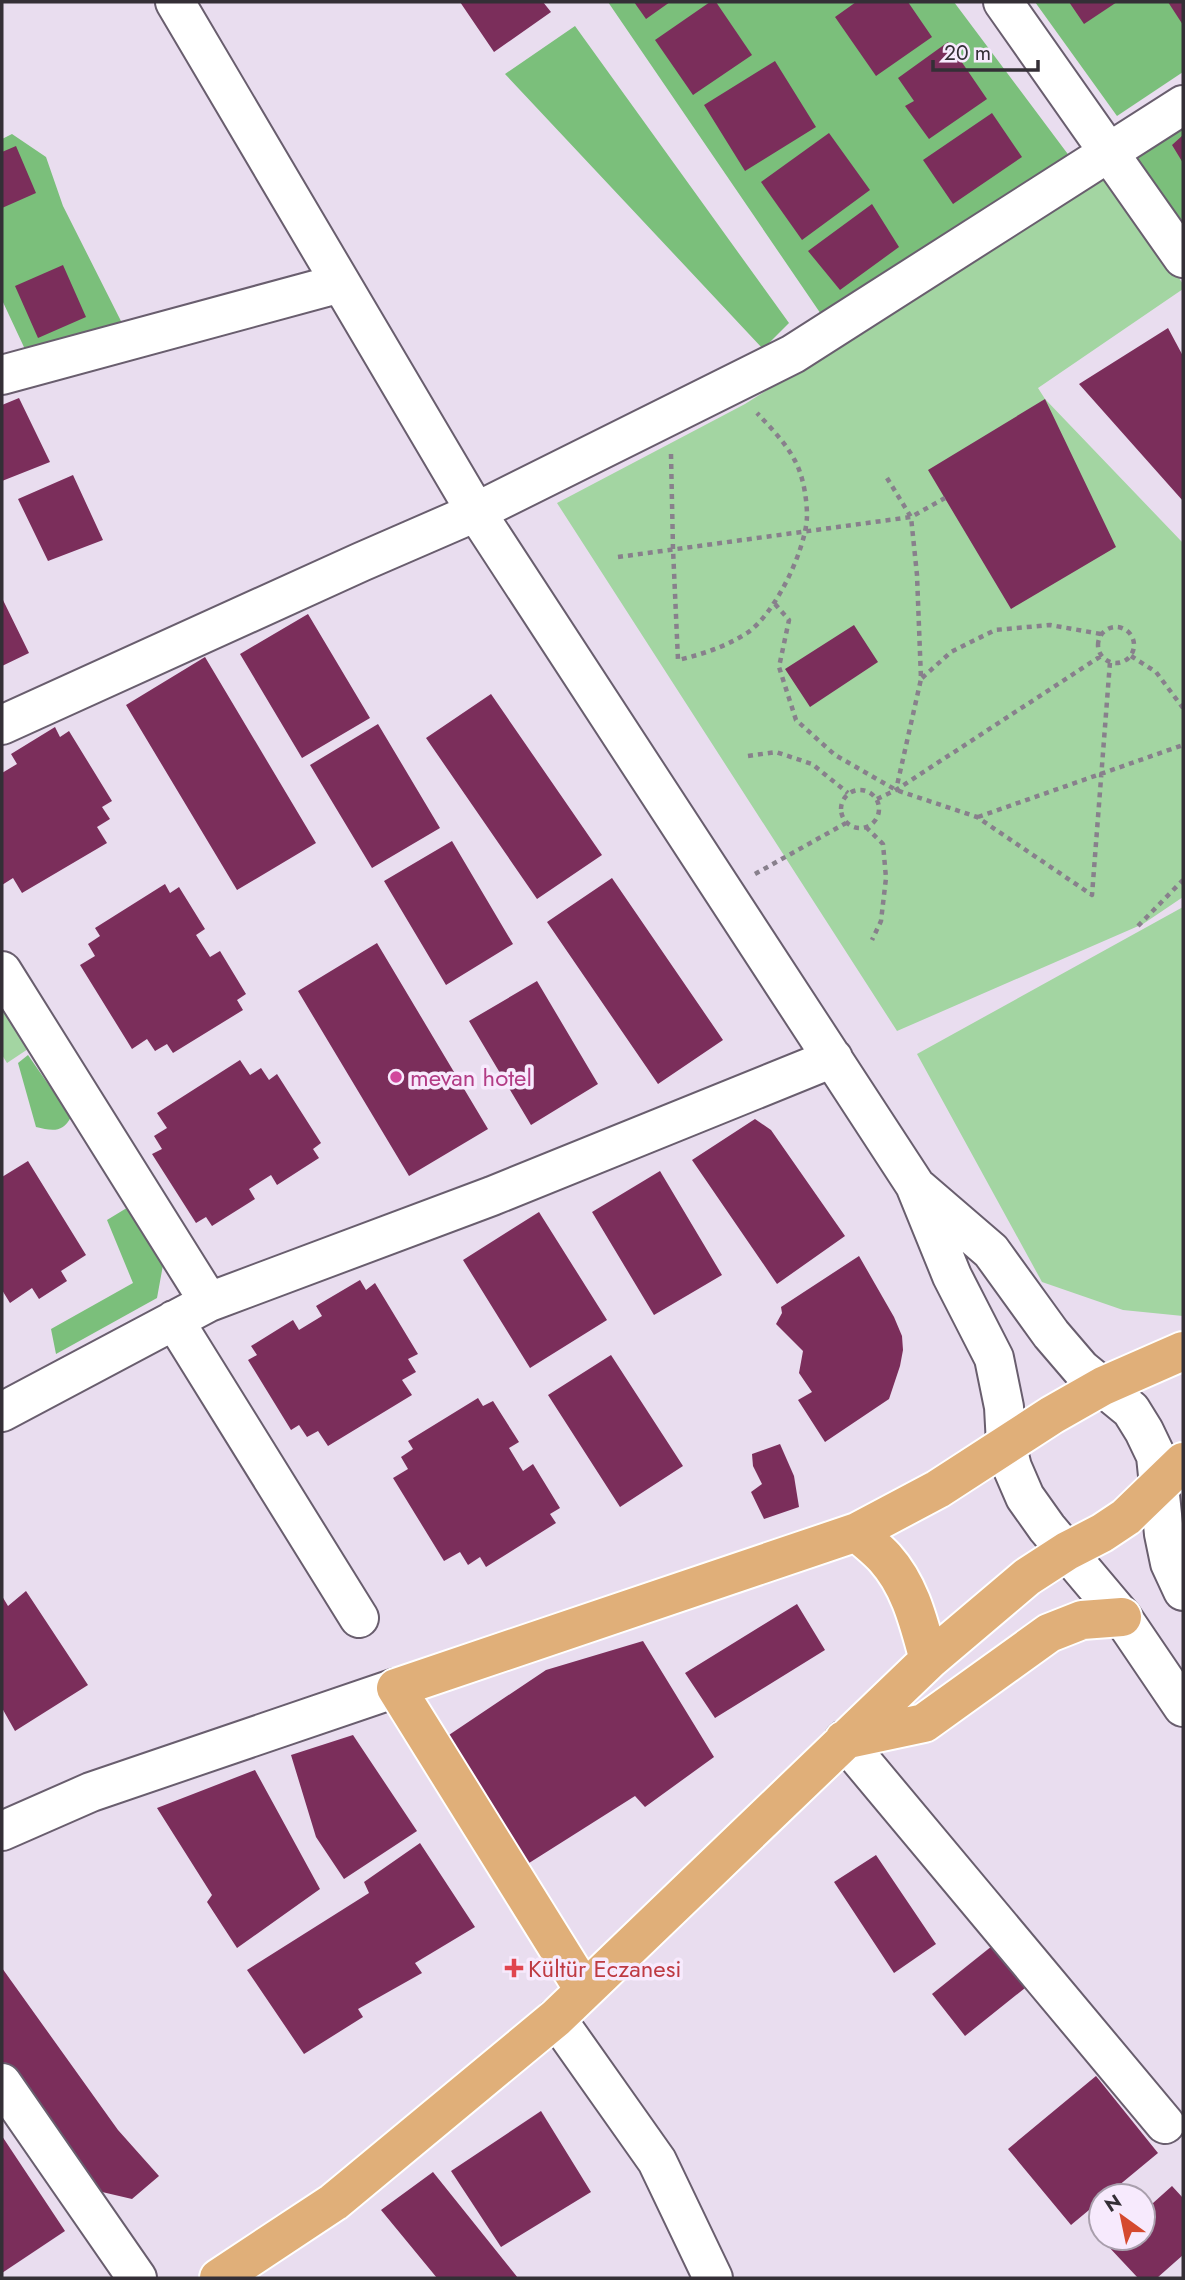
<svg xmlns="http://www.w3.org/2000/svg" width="1185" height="2280" viewBox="0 0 1185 2280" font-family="Jost,sans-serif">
<rect width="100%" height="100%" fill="#e9ddef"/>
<path fill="#a3d5a2" d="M 1085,180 L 1111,180 L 1183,284 L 1183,289 L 1038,388 L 1045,399 L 1183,543 L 1183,897 L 1143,924 L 897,1031 L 557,503 L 745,404 L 955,270 Z
M 1183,907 L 1183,1316 L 1123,1310 L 1042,1282 L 917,1054 Z
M 2,1008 L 28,1049 L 7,1063 L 2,1055 Z"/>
<path fill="#7bbf7b" d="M 608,2 L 954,2 L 1070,157 L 825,320 Z
M 1035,2 L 1183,2 L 1183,72 L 1117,116 Z
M 575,26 L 789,323 L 763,349 L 505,74 Z
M 1183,118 L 1183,230 L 1132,153 Z
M 12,134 L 46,157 L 63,206 L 127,333 L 30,360 L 2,300 L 2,139 Z
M 28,1055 L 71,1117 C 63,1133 52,1131 36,1127 L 18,1063 Z
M 130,1206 L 163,1265 L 157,1298 L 56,1354 L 51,1329 L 133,1283 L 107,1220 Z"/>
<path fill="#7b2e5b" d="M 460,2 L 543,2 L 551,12 L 494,52 Z
M 634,2 L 670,2 L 646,19 Z
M 710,2 L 716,2 L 752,55 L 693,95 L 655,40 Z
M 856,2 L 908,2 L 932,37 L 876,76 L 835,17 Z
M 1069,2 L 1117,2 L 1084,24 Z
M 1168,2 L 1183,2 L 1183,25 Z
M 948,42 L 987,99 L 929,139 L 905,106 L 914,101 L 898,78 Z
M 775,61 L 816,127 L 745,171 L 704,105 Z
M 992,113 L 1022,157 L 953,204 L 923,160 Z
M 829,133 L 870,190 L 802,240 L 761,182 Z
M 1183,135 L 1183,163 L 1172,145 Z
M 16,146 L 36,193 L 2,208 L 2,152 Z
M 872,204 L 899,247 L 840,290 L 808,251 Z
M 63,265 L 86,317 L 38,338 L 15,286 Z
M 1168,328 L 1183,356 L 1183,501 L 1079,384 Z
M 19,398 L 50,462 L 2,481 L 2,405 Z
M 1045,399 L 1116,547 L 1011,609 L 928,470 Z
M 73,475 L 103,540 L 48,561 L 18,499 Z
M 2,598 L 29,653 L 2,666 Z
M 308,614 L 370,718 L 302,758 L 240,654 Z
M 854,625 L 878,662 L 810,707 L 785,669 Z
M 205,657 L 316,843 L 237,890 L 126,705 Z
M 491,694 L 602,855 L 537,899 L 426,738 Z
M 378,724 L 440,828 L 372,868 L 310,765 Z
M 55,727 L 60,737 L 69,731 L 112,801 L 102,807 L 110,819 L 97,827 L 107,843 L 22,893 L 13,878 L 2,885 L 2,773 L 17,764 L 11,754 Z
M 452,841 L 513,944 L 446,985 L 384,881 Z
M 612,878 L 723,1040 L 658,1084 L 547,922 Z
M 165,884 L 170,893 L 179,887 L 205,929 L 196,935 L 210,957 L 220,951 L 246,994 L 237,1000 L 243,1010 L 173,1053 L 167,1044 L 155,1051 L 147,1039 L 132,1049 L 80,965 L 95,956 L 88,944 L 100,936 L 95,928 Z
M 377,943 L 488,1129 L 409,1176 L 298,991 Z
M 537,981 L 598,1084 L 531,1125 L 469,1021 Z
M 240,1060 L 250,1075 L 261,1068 L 269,1080 L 277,1074 L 321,1143 L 313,1149 L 319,1158 L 277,1185 L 271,1175 L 249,1189 L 255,1199 L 212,1226 L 206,1217 L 196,1223 L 152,1154 L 162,1149 L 154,1136 L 167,1128 L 157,1113 Z
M 755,1119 L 771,1130 L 845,1236 L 777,1284 L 692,1160 Z
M 28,1161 L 86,1255 L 61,1271 L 67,1281 L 39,1299 L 32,1288 L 10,1303 L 2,1290 L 2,1177 Z
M 660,1171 L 722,1275 L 654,1315 L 592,1212 Z
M 539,1212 L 607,1320 L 530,1368 L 463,1260 Z
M 859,1256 L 894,1317 L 902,1336 L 903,1350 L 900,1366 L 889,1399 L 825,1442 L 798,1400 L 812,1392 L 799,1373 L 803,1351 L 776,1324 L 782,1313 L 781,1307 Z
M 360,1280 L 366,1290 L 375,1283 L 418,1354 L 408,1359 L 416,1372 L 402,1380 L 412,1395 L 328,1446 L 318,1431 L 307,1437 L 299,1425 L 291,1430 L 248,1360 L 257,1355 L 251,1346 L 293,1320 L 299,1330 L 322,1316 L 316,1306 Z
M 611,1355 L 683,1466 L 620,1507 L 548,1395 Z
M 478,1398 L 483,1406 L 493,1401 L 519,1442 L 509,1448 L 523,1471 L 533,1464 L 560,1508 L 550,1514 L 556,1523 L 486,1567 L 480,1557 L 468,1565 L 460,1552 L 444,1561 L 393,1478 L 408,1469 L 401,1457 L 413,1449 L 408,1441 Z
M 780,1444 L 794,1476 L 799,1507 L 764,1519 L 751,1492 L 762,1484 L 753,1466 L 752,1454 Z
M 26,1591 L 88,1685 L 15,1731 L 2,1708 L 2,1596 L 8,1606 Z
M 797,1604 L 825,1650 L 715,1718 L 685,1673 Z
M 643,1641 L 714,1757 L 645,1807 L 635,1796 L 518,1870 L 437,1743 L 546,1670 Z
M 353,1735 L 417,1831 L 344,1879 L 316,1837 L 291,1755 Z
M 255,1770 L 320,1889 L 237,1948 L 207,1902 L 212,1895 L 157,1808 Z
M 420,1843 L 475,1927 L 415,1963 L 422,1973 L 358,2009 L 363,2017 L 304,2054 L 247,1970 L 369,1893 L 364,1882 Z
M 876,1855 L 936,1944 L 894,1973 L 834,1882 Z
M 992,1946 L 1025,1988 L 965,2036 L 932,1994 Z
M 2,1968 L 118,2130 L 159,2176 L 132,2199 L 85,2188 L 2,2069 Z
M 1096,2076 L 1158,2153 L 1106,2196 L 1101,2196 L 1101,2200 L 1071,2225 L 1008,2149 Z
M 541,2111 L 591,2192 L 501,2247 L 451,2171 Z
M 2,2136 L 65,2231 L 2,2273 Z
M 433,2172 L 518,2278 L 437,2278 L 381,2210 Z
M 1172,2186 L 1183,2198 L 1183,2255 L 1157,2278 L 1138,2278 L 1107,2245 L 1115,2238 L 1143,2238 L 1143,2212 Z"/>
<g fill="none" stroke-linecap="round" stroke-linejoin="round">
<g stroke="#695e6e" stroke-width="42">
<path id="minor" d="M 175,2 L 476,512 L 915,1185 L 952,1276 L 994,1358 L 1004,1407 L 1006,1444 L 1012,1467 L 1025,1497 L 1047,1528 L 1122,1617 L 1183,1707
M 1003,2 L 1183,258
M 2,375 L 341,283
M 2,725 L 361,562 L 476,512 L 793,354 L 1183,105
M 2,971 L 209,1302
M 919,1189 L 991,1251 L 1051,1334 L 1081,1369 L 1131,1410 L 1144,1431 L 1156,1456 L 1164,1534 L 1170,1563 L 1183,1591
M 174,1320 L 359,1618
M 2,1412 L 209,1302 L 492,1196 L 833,1058
M 844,1740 L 1165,2124
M 2,1831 L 91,1792 L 396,1688
M 556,2018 L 657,2161 L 713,2278
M 2,2083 L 137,2278"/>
</g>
<g stroke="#fff" stroke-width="42">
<path id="major" d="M 857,1532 C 866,1541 877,1549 885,1558 C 911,1587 919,1624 929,1660
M 844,1740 L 924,1723 L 1049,1633 L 1082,1620 L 1122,1617
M 584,1990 L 396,1688 L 857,1532 L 938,1489 L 1052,1415 L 1103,1386 L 1183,1351
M 219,2278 L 334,2202 L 556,2018 L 929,1660 L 1027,1577 L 1067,1551 L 1102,1533 L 1126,1517 L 1183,1462"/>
</g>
<path stroke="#88808c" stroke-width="4.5" stroke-dasharray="5 5" stroke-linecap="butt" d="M 671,454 L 673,549 L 678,660 C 703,654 725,647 747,633 C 775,614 806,550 807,516 C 807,499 803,474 794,459 C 785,442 770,427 757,413
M 887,478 L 911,517 L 917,575 L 921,679 L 896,790
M 618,557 L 911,517 L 945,498
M 775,604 L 789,620 L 779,667 L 796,720 L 835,755 L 896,790 L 977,817 L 1092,895 L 1110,662
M1098 645a18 18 0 1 1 36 0a18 18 0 1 1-36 0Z
M 1131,656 L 1156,672 L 1183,708
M 922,678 L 951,652 L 995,630 L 1050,625 L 1101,634
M 748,756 L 776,752 L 812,764 L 848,793
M841 809a19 19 0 1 1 38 0a19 19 0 1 1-38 0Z
M 877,799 L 896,790 L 1101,656
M 978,817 L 1183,745
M 866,827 L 883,844 L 886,878 L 881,921 L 872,940
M 755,874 L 846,823
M 1138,926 L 1183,880"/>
<use href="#minor" stroke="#fff" stroke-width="38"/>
<use href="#major" stroke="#e0af79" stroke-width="38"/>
</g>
<circle fill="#d1479c" stroke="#f7eafd" stroke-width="2.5" cx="396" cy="1077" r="7"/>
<path fill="#e0444e" stroke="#f7eafd" stroke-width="2.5" d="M510.5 1957.5h7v7h7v7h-7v7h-7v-7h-7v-7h7z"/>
<g text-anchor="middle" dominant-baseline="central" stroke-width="7" stroke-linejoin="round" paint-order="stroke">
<g font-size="24" fill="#b23c85" stroke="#f7eafd" text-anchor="start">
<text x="410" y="1077">mevan hotel</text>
</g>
<g font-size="24" fill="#be3a42" stroke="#f7eafd" text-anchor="start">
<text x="528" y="1968">Kültür Eczanesi</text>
</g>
</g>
<rect width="1185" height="2280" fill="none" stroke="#342f36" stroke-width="7"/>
<g transform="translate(1122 2217) rotate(327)"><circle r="33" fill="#f7eafd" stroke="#a99fad" stroke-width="2"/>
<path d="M0-5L12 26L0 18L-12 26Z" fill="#d54a2f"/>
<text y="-10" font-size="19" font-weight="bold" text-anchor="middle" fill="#342f36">N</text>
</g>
<path d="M933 60v10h105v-10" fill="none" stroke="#342f36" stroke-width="3.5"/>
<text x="944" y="60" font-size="21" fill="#342f36" stroke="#f7eafd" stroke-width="5" paint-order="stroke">20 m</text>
</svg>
